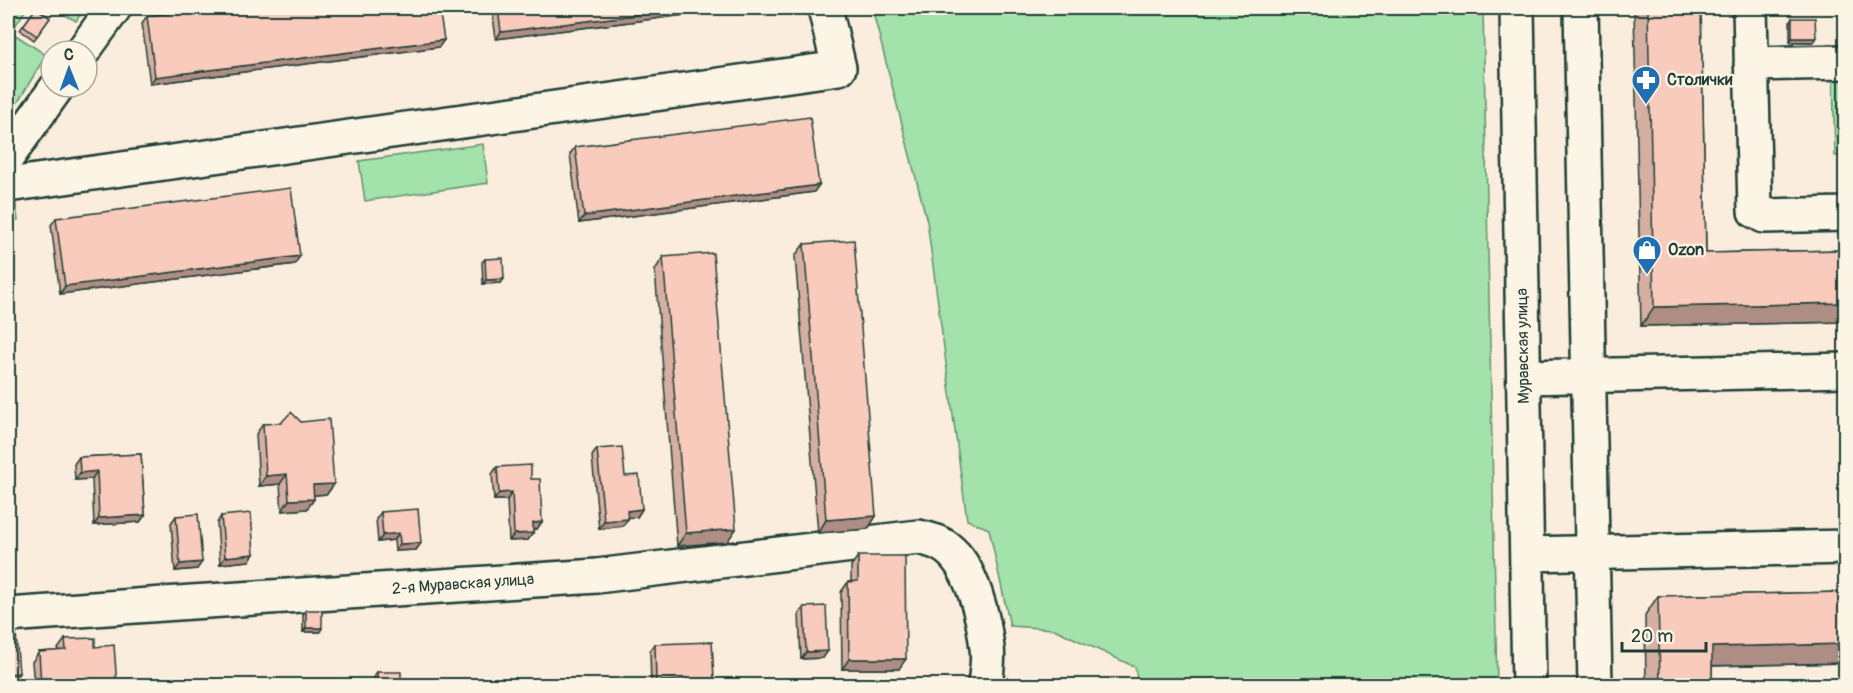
<svg xmlns="http://www.w3.org/2000/svg" width="1853" height="693" viewBox="0 0 1853 693" font-family="Pangolin,sans-serif">
<rect width="100%" height="100%" fill="#fbeddd"/>
<filter id="ink" filterUnits="userSpaceOnUse"><feTurbulence type="fractalNoise" baseFrequency=".0167" numOctaves="2"/><feDisplacementMap in="SourceGraphic" scale="12" xChannelSelector="R" yChannelSelector="G"/><feConvolveMatrix kernelMatrix="1 2 1 2 8 2 1 2 1" color-interpolation-filters="sRGB"/></filter>
<g filter="url(#ink)">
<path fill="#a3e2aa" stroke="#61906f" stroke-width="1.5" d="M 8,8 L 27,8 L 11,32 L 46,55 L 8,119 Z
M 53,8 L 85,8 L 76,21 Z
M 872,8 L 1483,8 L 1497,685 L 1138,685 L 1135,667 L 1054,629 L 1010,626 L 989,529 L 967,520 L 927,221 Z
M 1833,77 L 1845,77 L 1845,155 L 1835,156 Z
M 483,144 L 488,183 L 365,201 L 359,161 Z
M 15,199 L 18,220 L 8,223 L 8,200 Z"/>
<g fill="none" stroke-linecap="round" stroke-linejoin="round">
<g stroke="#1f3d34" stroke-width="38">
<path id="minor" d="M 1517,8 L 1529,686
M 1581,8 L 1595,686
M 1750,8 L 1755,211 L 1764,216 L 1846,214
M 83,51 L 114,8
M 1751,64 L 1846,62
M 8,156 L 57,87
M 8,185 L 839,68 L 825,8
M 1524,377 L 1846,370
M 1527,554 L 1846,547
M 8,615 L 192,602 L 597,576 L 918,537 C 928,539 940,542 948,549 C 972,567 984,619 987,648 C 989,660 986,673 985,686"/>
</g>
<use href="#minor" stroke="#fcf5e5" stroke-width="33"/>
</g>
<path fill="#d6afa3" stroke="#1f3d34" stroke-width="1.5" d="M 36,8 L 50,18 L 34,40 L 20,30 Z
M 492,8 L 740,8 L 496,39 Z
M 1634,8 L 1701,8 L 1706,253 L 1845,250 L 1845,322 L 1641,326 Z
M 147,16 L 439,47 L 150,84 L 142,23 Z
M 1792,18 L 1813,42 L 1790,42 L 1790,22 Z
M 575,147 L 814,192 L 579,223 L 570,154 Z
M 56,218 L 295,264 L 60,294 L 51,225 Z
M 804,244 L 876,516 L 868,529 L 818,533 L 795,256 Z
M 663,257 L 727,542 L 677,546 L 655,270 Z
M 485,259 L 501,283 L 483,284 L 482,262 Z
M 263,424 L 334,484 L 327,494 L 313,495 L 314,499 L 307,509 L 282,511 L 280,484 L 259,486 L 256,434 Z
M 597,449 L 625,476 L 642,509 L 637,517 L 628,517 L 623,526 L 599,529 L 592,456 Z
M 141,454 L 145,515 L 140,522 L 94,525 L 92,479 L 75,480 L 74,464 L 79,457 Z
M 497,467 L 531,479 L 537,529 L 533,529 L 533,533 L 528,540 L 509,541 L 507,500 L 494,500 L 492,474 Z
M 381,512 L 421,543 L 416,550 L 395,551 L 394,540 L 378,542 L 376,519 Z
M 176,516 L 197,569 L 175,571 L 171,523 Z
M 221,516 L 249,561 L 220,564 L 217,523 Z
M 858,556 L 899,669 L 842,669 L 841,592 L 848,582 L 851,582 L 851,566 Z
M 1845,592 L 1845,663 L 1712,666 L 1712,686 L 1646,686 L 1645,615 L 1658,596 Z
M 804,607 L 823,658 L 801,659 L 799,614 Z
M 306,610 L 320,632 L 303,632 L 303,614 Z
M 65,639 L 95,647 L 117,686 L 34,686 L 32,662 L 39,652 L 58,651 L 58,649 Z
M 655,644 L 709,686 L 651,686 L 650,651 Z
M 377,672 L 401,686 L 374,686 L 374,676 Z"/>
<path fill="#ae8e84" stroke="#1f3d34" stroke-width="1.5" d="M 689,8 L 740,8 L 496,39 L 501,32 Z
M 1792,38 L 1816,38 L 1813,42 L 1790,42 Z
M 444,40 L 439,47 L 150,84 L 155,77 Z
M 819,185 L 814,192 L 579,223 L 584,216 Z
M 300,256 L 295,264 L 60,294 L 65,286 Z
M 504,279 L 501,283 L 483,284 L 486,280 Z
M 1845,303 L 1845,322 L 1641,326 L 1654,307 Z
M 97,471 L 92,479 L 75,480 L 80,473 Z
M 287,474 L 280,484 L 259,486 L 266,476 Z
M 334,484 L 327,494 L 306,496 L 313,485 Z
M 512,492 L 507,500 L 494,500 L 499,493 Z
M 314,499 L 307,509 L 282,511 L 289,500 Z
M 642,509 L 637,517 L 622,518 L 627,511 Z
M 145,515 L 140,522 L 94,525 L 99,518 Z
M 876,516 L 868,529 L 818,533 L 826,520 Z
M 628,519 L 623,526 L 599,529 L 604,521 Z
M 542,522 L 537,529 L 528,530 L 533,523 Z
M 736,529 L 727,542 L 677,546 L 686,533 Z
M 399,533 L 394,540 L 378,542 L 383,535 Z
M 533,533 L 528,540 L 509,541 L 514,534 Z
M 421,543 L 416,550 L 395,551 L 400,544 Z
M 254,554 L 249,561 L 220,564 L 225,557 Z
M 202,562 L 197,569 L 175,571 L 180,564 Z
M 8,566 L 13,566 L 8,573 Z
M 306,628 L 322,628 L 320,632 L 303,632 Z
M 1845,644 L 1845,663 L 1698,666 L 1712,647 Z
M 828,651 L 823,658 L 801,659 L 806,652 Z
M 849,659 L 906,659 L 899,669 L 842,669 Z
M 19,673 L 14,681 L 8,681 L 8,674 Z
M 714,679 L 709,686 L 653,686 L 656,681 Z"/>
<path fill="#f9cbbd" stroke="#1f3d34" stroke-width="1.5" d="M 36,8 L 50,18 L 37,36 L 23,26 Z
M 212,8 L 439,8 L 444,40 L 155,77 L 147,16 Z
M 498,8 L 689,8 L 501,32 Z
M 1648,8 L 1701,8 L 1706,253 L 1845,250 L 1845,303 L 1654,307 Z
M 1792,18 L 1815,18 L 1816,38 L 1792,38 Z
M 810,117 L 819,185 L 584,216 L 575,147 Z
M 291,188 L 300,256 L 65,286 L 56,218 Z
M 854,240 L 876,516 L 826,520 L 804,244 Z
M 713,253 L 736,529 L 686,533 L 663,257 Z
M 503,258 L 504,279 L 486,280 L 485,259 Z
M 291,412 L 301,422 L 329,419 L 334,484 L 313,485 L 314,499 L 289,500 L 287,474 L 266,476 L 263,424 L 281,423 Z
M 622,447 L 625,476 L 639,475 L 642,509 L 627,511 L 628,519 L 604,521 L 597,449 Z
M 141,454 L 145,515 L 99,518 L 97,471 L 80,473 L 79,457 Z
M 531,465 L 531,479 L 540,479 L 542,522 L 533,523 L 533,533 L 514,534 L 512,492 L 499,493 L 497,467 Z
M 8,500 L 13,566 L 8,566 Z
M 418,509 L 421,543 L 400,544 L 399,533 L 383,535 L 381,512 Z
M 251,513 L 254,554 L 225,557 L 221,516 Z
M 198,514 L 202,562 L 180,564 L 176,516 Z
M 858,556 L 905,556 L 906,659 L 849,659 L 848,582 L 858,581 Z
M 1845,592 L 1845,644 L 1712,647 L 1712,686 L 1660,686 L 1658,596 Z
M 826,606 L 828,651 L 806,652 L 804,607 Z
M 306,610 L 322,610 L 322,628 L 306,628 Z
M 16,633 L 19,673 L 8,674 L 8,634 Z
M 95,638 L 95,647 L 114,645 L 117,686 L 41,686 L 39,652 L 66,650 L 65,639 Z
M 712,642 L 714,679 L 656,681 L 655,644 Z
M 377,672 L 401,672 L 401,686 L 377,686 Z
M 796,683 L 796,686 L 773,686 L 773,684 Z"/>
</g>
<defs>
<g id="pharmacy-pin" transform="scale(1.5)"><path d="M0 17L-7.5 6A9.5 9.5 0 1 1 7.5 6Z" fill="#1f6fb2" stroke="#fcf5e5"/><path d="M-2-6h4v4h4v4h-4v4h-4v-4h-4v-4h4Z" fill="#fff"/></g>
<g id="shop-pin" transform="scale(1.5)"><path d="M0 17L-7.5 6A9.5 9.5 0 1 1 7.5 6Z" fill="#1f6fb2" stroke="#fcf5e5"/><path d="M-5-2.5h2.3a2.7 3.5 0 0 1 5.4 0H5L5.5 6h-11ZM-1.5-2.5h3a1.5 2.3 0 0 0-3 0Z" fill="#fff"/></g>
</defs>
<g fill-rule="evenodd">
<use href="#pharmacy-pin" x="1646" y="80"/>
<use href="#shop-pin" x="1647" y="250"/>
</g>
<g text-anchor="middle" dominant-baseline="central" stroke-width="4.5" stroke-linejoin="round" paint-order="stroke">
<g font-size="16" font-weight="bold" fill="#1f3d34" stroke="#fcf5e5" text-anchor="start">
<text x="1667" y="80">Столички</text>
<text x="1668" y="250">Ozon</text>
</g>
<g font-size="16" fill="#1f3d34" stroke="#fcf5e5">
<text transform="translate(1523 346) rotate(-91)">Муравская улица</text>
<text transform="translate(463 584) rotate(-4)">2-я Муравская улица</text>
</g>
</g>
<rect width="1853" height="693" fill="none" stroke="#fcf5e5" stroke-width="30"/>
<rect x="15" y="15" width="1823" height="663" fill="none" stroke="#1f3d34" stroke-width="2" filter="url(#ink)"/>
<g transform="translate(69 69) rotate(359)"><circle r="28" fill="#fcf5e5" stroke="#a4ab9e" stroke-width="1.5"/>
<path d="M0-4.5L10 22L0 15L-10 22Z" fill="#1f6fb2"/>
<text y="-9" font-size="16" font-weight="bold" text-anchor="middle" fill="#1f3d34">С</text>
</g>
<path d="M1622 642v9h84v-9" fill="none" stroke="#1f3d34" stroke-width="3"/>
<text x="1631" y="642" font-size="18" fill="#1f3d34" stroke="#fcf5e5" stroke-width="4.5" paint-order="stroke">20 m</text>
</svg>
